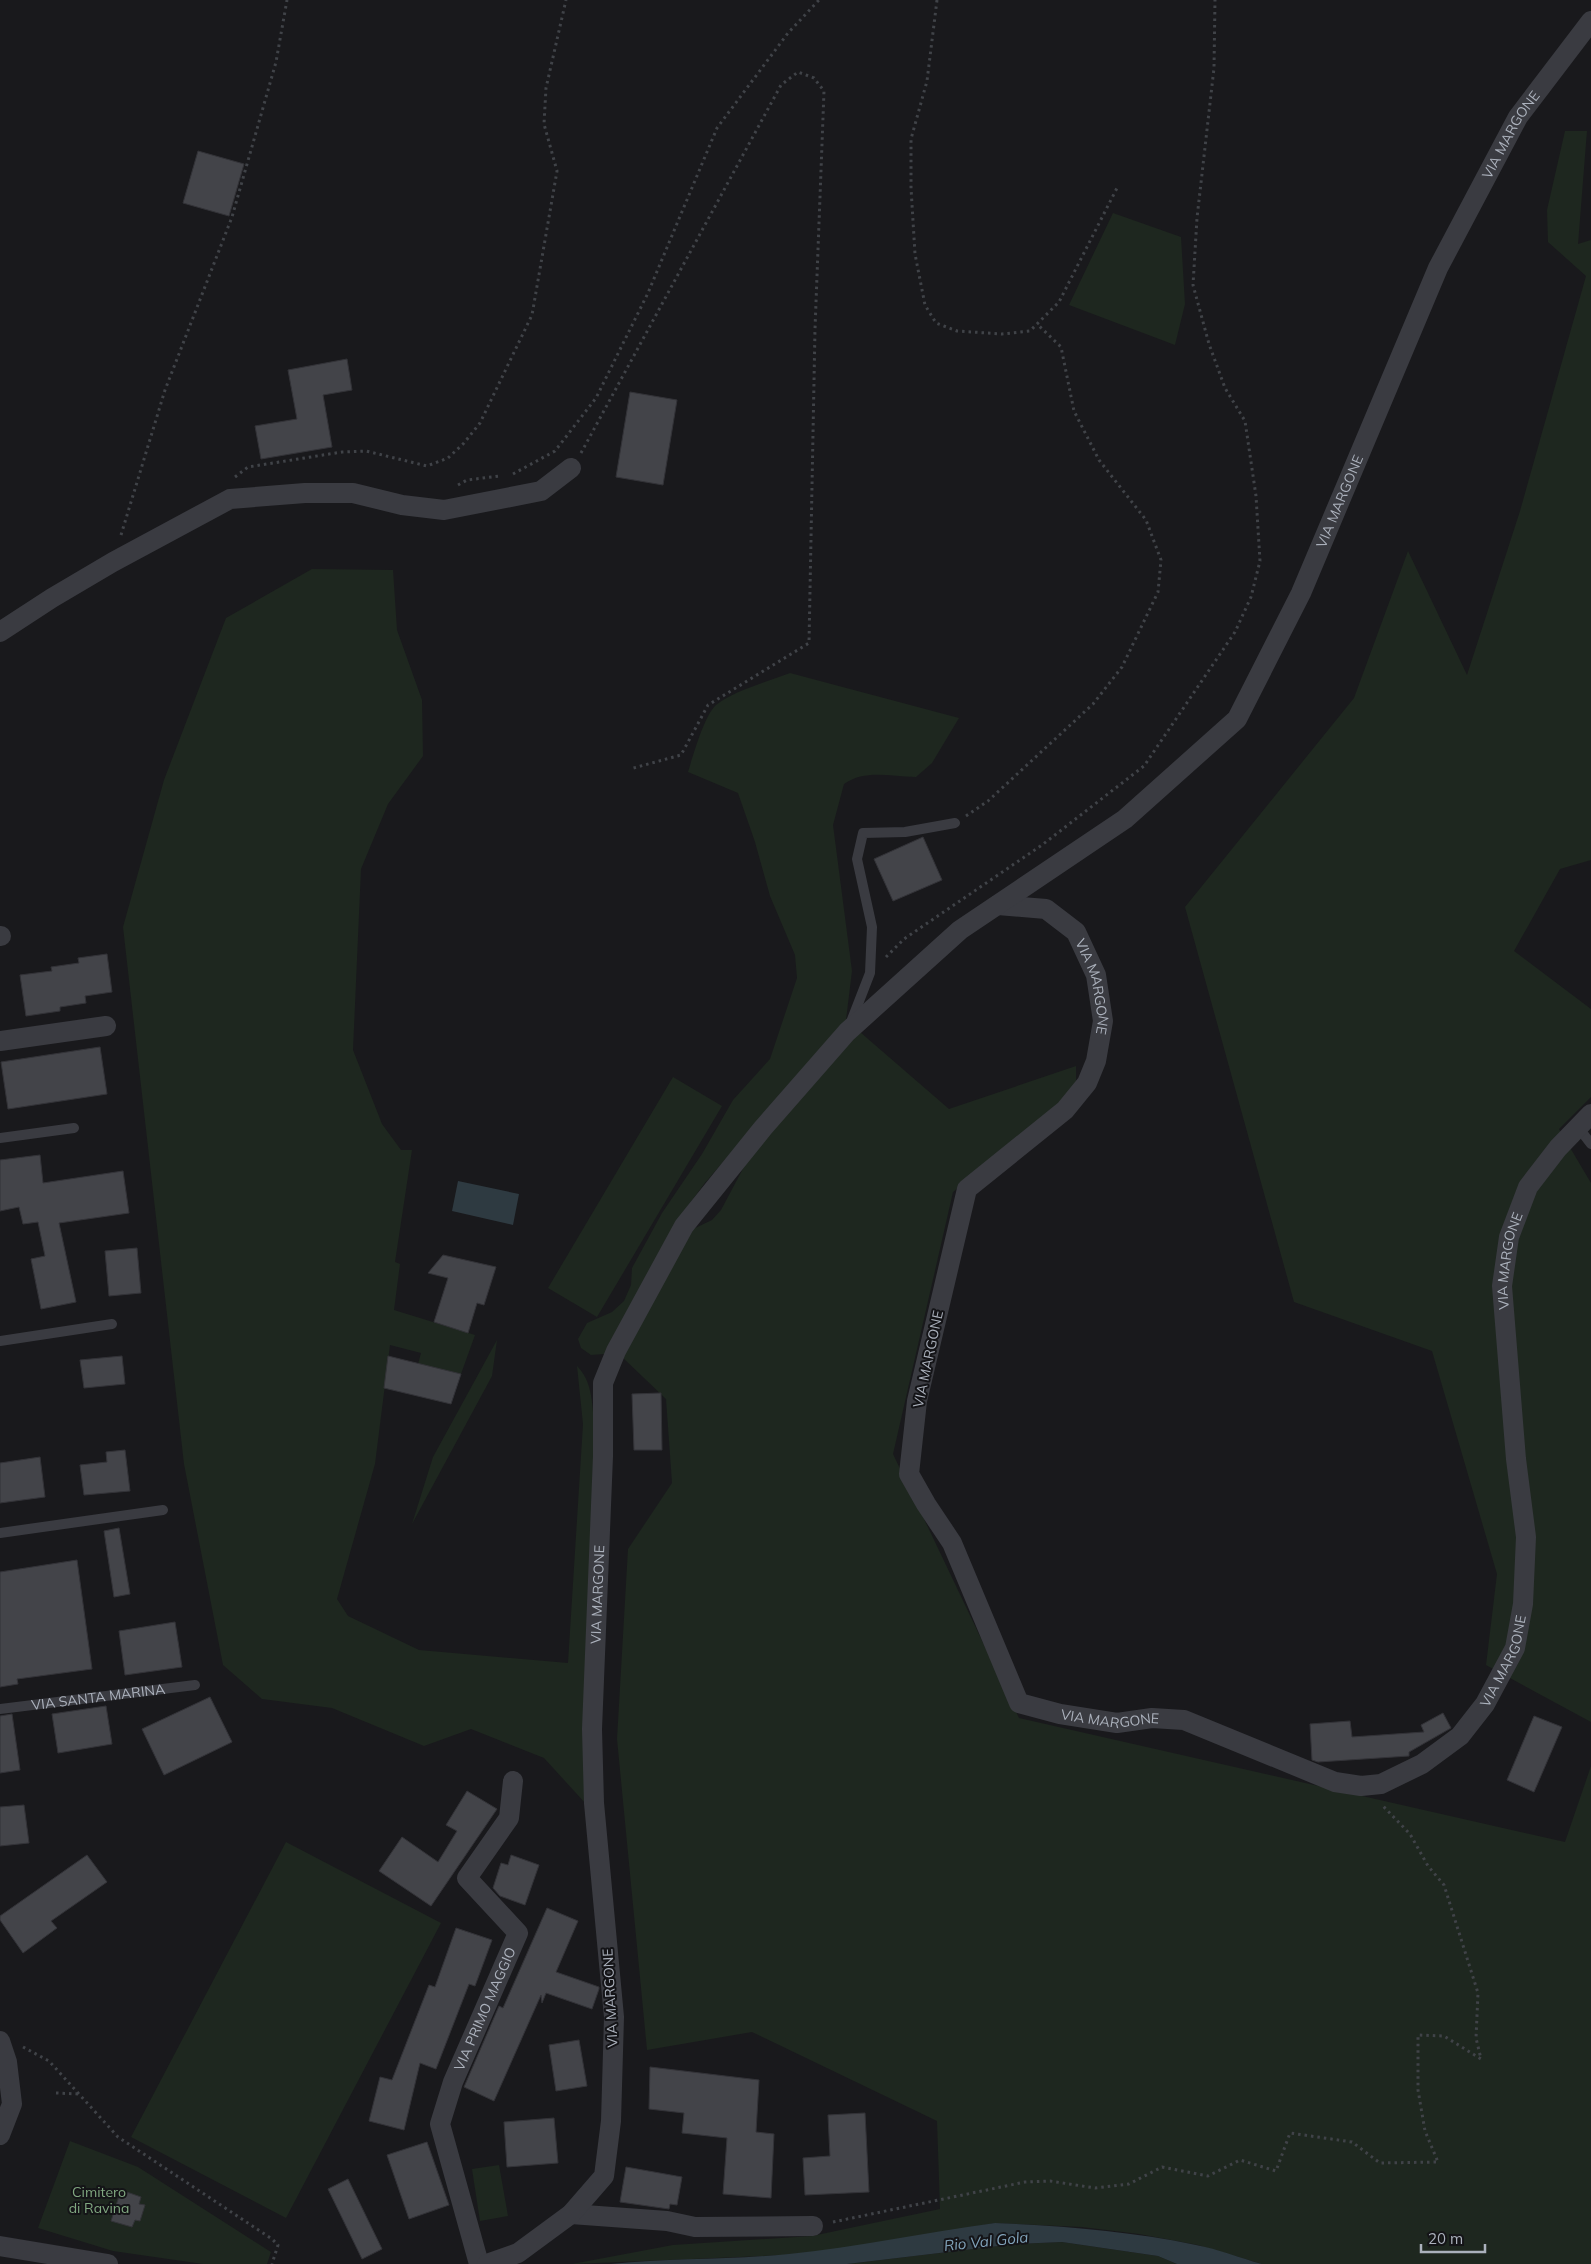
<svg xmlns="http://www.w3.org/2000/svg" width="1591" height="2264" viewBox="0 0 1591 2264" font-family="Mulish,sans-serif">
<rect width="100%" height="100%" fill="#19191c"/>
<path fill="#1e271f" d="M 1565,131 L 1587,131 L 1578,244 L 1591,240 L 1591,860 L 1560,869 L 1514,951 L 1591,1009 L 1591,1097 L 1559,1129 L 1591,1183 L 1591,1722 L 1486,1665 L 1497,1574 L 1432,1351 L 1294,1302 L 1185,907 L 1354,698 L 1408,551 L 1467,675 L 1520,511 L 1586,276 L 1548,242 L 1547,210 Z
M 1113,213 L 1181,237 L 1185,304 L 1175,345 L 1069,305 Z
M 312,569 L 393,570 L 397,630 L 422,700 L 423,756 L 388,804 L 361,869 L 353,1050 L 382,1124 L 401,1150 L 412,1150 L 395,1262 L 400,1264 L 394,1310 L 475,1335 L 461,1374 L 418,1364 L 421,1353 L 390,1345 L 375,1464 L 337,1599 L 348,1616 L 419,1650 L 568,1663 L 583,1424 L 577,1366 C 592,1381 592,1402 594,1422 L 586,1804 L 544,1758 L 471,1729 L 424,1746 L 332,1708 L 262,1699 L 223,1665 L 184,1464 L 123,927 L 164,780 L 226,618 Z
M 790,673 L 959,718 L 932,763 L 916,777 C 890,777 866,769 844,784 L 833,825 L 852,971 L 846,1020 L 704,1184 L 685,1210 L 610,1347 L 604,1354 L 591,1355 L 581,1348 L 578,1339 L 587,1323 L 612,1312 L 624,1301 L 631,1285 L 632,1268 L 662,1213 L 702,1154 L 733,1100 L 770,1059 L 797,978 L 795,955 L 770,896 L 755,842 L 738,793 L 688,772 C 693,756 704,716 716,705 C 733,691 769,681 790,673 Z
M 860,1032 L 949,1109 L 1076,1066 L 1076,1081 L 1060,1105 L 953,1192 L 893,1454 L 1019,1718 L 1565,1842 L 1591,1766 L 1591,2264 L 1262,2264 L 1198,2245 L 1139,2234 L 1082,2227 L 995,2223 L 857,2247 L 786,2255 L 572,2264 L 673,2245 L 812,2236 L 940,2209 L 937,2121 L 752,2032 L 647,2050 L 617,1739 L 628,1549 L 672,1483 L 666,1399 L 621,1356 L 689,1231 L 712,1220 L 721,1210 L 754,1148 Z
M 673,1077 L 722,1106 L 597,1317 L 548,1288 Z
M 497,1340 L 492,1376 L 412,1524 L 433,1457 Z
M 286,1842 L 441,1923 L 286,2218 L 131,2137 Z
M 70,2141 L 138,2167 L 271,2252 L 267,2264 L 203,2264 L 113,2251 L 38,2228 Z
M 499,2165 L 508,2216 L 480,2221 L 472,2169 Z
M 1062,2242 L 1158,2256 L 1177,2264 L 847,2264 L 1015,2244 Z"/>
<path fill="#2e3a41" d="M 458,1181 L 519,1194 L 513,1225 L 452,1211 Z
M 995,2223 C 1063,2226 1129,2231 1196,2245 C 1218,2249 1240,2258 1262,2264 L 1177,2264 L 1158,2256 L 1062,2242 L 1015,2244 L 847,2264 L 611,2264 C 671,2258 730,2260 789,2254 C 859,2247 926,2232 995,2223 Z"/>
<path fill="#434449" stroke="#333338" d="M 198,151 L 244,164 L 229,216 L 183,203 Z
M 347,359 L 352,390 L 323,395 L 332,447 L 261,459 L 255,426 L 297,419 L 288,370 Z
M 630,392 L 677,400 L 663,485 L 616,477 Z
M 923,837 L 942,880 L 893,901 L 874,859 Z
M 107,954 L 112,992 L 85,996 L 86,1003 L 60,1007 L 60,1011 L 26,1016 L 20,975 L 52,971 L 51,967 L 79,963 L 78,958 Z
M 100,1047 L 107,1094 L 8,1109 L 1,1062 Z
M 40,1155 L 43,1183 L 123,1171 L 129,1213 L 59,1223 L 76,1302 L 41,1309 L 31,1259 L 45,1256 L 38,1222 L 23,1224 L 19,1207 L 0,1211 L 0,1160 Z
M 137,1248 L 141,1293 L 109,1296 L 105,1251 Z
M 443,1255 L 496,1267 L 484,1305 L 477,1303 L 468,1333 L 434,1322 L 448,1278 L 428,1273 Z
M 122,1356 L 125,1384 L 84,1388 L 80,1360 Z
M 388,1356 L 461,1374 L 451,1404 L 384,1388 Z
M 661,1393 L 662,1450 L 634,1450 L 632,1394 Z
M 125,1450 L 130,1491 L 84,1495 L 80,1465 L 107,1462 L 106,1452 Z
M 40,1457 L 45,1497 L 0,1503 L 0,1463 Z
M 119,1528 L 130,1594 L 114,1597 L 104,1531 Z
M 77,1560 L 92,1669 L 17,1679 L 18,1684 L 0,1687 L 0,1572 Z
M 175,1622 L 182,1667 L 125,1675 L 119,1631 Z
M 210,1697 L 232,1742 L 164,1775 L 142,1729 Z
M 106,1706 L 112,1744 L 58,1753 L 52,1714 Z
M 1443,1713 L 1451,1728 L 1409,1752 L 1409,1756 L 1318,1762 L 1312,1760 L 1310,1724 L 1350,1721 L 1352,1737 L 1424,1732 L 1421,1725 Z
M 12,1714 L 20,1770 L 0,1773 L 0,1716 Z
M 1534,1716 L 1562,1727 L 1534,1792 L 1507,1780 Z
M 467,1791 L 497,1809 L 431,1906 L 379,1871 L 402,1837 L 438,1862 L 457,1831 L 446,1825 Z
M 24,1805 L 29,1843 L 0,1846 L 0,1807 Z
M 87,1855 L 107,1882 L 51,1921 L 57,1928 L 23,1953 L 0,1920 L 0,1916 Z
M 511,1855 L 539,1865 L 525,1905 L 500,1896 L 493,1888 L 501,1863 L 508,1865 Z
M 547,1908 L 578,1921 L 556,1972 L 599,1987 L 599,1989 L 592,2009 L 546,1993 L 542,2003 L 541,1995 L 494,2101 L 464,2087 L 499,2006 L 503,2008 Z
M 456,1928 L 492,1940 L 475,1986 L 469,1984 L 436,2069 L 420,2063 L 404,2130 L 369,2121 L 380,2077 L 392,2080 L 429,1985 L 435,1987 Z
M 579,2040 L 587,2086 L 556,2091 L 549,2045 Z
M 650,2067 L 759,2080 L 756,2132 L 774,2134 L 771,2198 L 723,2194 L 727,2138 L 682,2133 L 684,2113 L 649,2109 Z
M 865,2113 L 869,2192 L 805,2195 L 803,2158 L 830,2156 L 828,2115 Z
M 554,2118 L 558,2163 L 507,2167 L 504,2122 Z
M 427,2142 L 449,2205 L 409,2219 L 387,2155 Z
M 626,2167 L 682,2177 L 677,2205 L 670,2204 L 669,2209 L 620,2202 Z
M 348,2179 L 382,2249 L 362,2259 L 328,2189 Z
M 121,2190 L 141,2197 L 139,2204 L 145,2205 L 140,2221 L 135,2220 L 132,2227 L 111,2221 Z"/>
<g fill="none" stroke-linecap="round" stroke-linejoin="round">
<path stroke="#404348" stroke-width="3" stroke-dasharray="2.5 4" stroke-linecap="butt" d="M 937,0 L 927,81 L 911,139 L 911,188 L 915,254 L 925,305 L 936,323 L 957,331 L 1002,334 L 1030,331 L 1059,302 L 1117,188
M 581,453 L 781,85 L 798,72 L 814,78 L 824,91 L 815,329 L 809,643 L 708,705 L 681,755 L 630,769
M 513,474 L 555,451 L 596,398 L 648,293 L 717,128 L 788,33 L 819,0
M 235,477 L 248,467 L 342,452 L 366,451 L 427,466 L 448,458 L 464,443 L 480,423 L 532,315 L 557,171 L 544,124 L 546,88 L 566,0
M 458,485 L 467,480 L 500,476
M 121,535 L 165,390 L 232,217 L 276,62 L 287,0
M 966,816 L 988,801 L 1093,704 L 1122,667 L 1158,592 L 1161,560 L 1146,520 L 1099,460 L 1074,411 L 1061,347 L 1037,324
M 886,957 L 904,939 L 1042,845 L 1144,766 L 1235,632 L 1251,597 L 1260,561 L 1256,496 L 1245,421 L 1225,388 L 1209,344 L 1193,285 L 1197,218 L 1214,68 L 1215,0
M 23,2047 L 49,2061 L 118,2137 L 272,2239 L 278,2245 L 272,2264
M 56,2093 L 79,2094
M 833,2222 L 1025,2182 L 1050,2181 L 1095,2188 L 1129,2184 L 1162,2167 L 1208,2176 L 1240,2160 L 1276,2171 L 1290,2133 L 1352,2142 L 1380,2163 L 1438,2162 L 1425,2131 L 1418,2090 L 1418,2035 L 1444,2036 L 1481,2059 L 1476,2038 L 1478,1993 L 1444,1885 L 1428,1866 L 1410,1834 L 1382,1805"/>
<g stroke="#3a3b41" stroke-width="10">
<path d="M 851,1022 L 870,973 L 872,927 L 857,859 L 863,833 L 905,832 L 955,823"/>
<path d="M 1578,1127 L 1591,1144"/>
<path d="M 0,1138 L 74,1128"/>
<path d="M 0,1341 L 112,1324"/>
<path d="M 0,1533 L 163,1510"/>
<path id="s1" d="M 0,1709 L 195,1685"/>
</g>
<g stroke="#3a3b41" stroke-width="20">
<path d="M 0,632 L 52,598 L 113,562 L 230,499 L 305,493 L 353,493 L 402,505 L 444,510 L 541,491 L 571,468"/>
<path id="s2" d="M 998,905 L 1046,909 L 1076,932 L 1096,975 L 1103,1021 L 1096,1061 L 1087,1083 L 1065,1110 L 967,1189 L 917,1401 L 909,1474 L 926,1504 L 952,1543 L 1019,1703 L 1060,1714 L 1117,1723 L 1152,1718 L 1184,1720 L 1335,1782 L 1361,1786 L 1381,1784 L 1422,1764 L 1460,1736 L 1485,1704 L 1515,1648 L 1523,1604 L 1526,1537 L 1516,1459 L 1502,1286 L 1509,1237 L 1528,1187 L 1558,1148 L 1591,1114"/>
<path d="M 0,936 L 1,936"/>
<path d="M 0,1041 L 106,1026"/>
<path d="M 0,2041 L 7,2062 L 12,2104 L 0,2135"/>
<path d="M 571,2214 L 667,2221 L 695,2227 L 813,2226"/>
<path d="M 0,2246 L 108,2264"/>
<path id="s3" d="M 479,2264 L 440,2124 L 453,2082 L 518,1933 L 467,1878 L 509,1818 L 513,1781"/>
<path id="s4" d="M 487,2264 L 518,2253 L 571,2214 L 604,2176 L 611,2121 L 614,2017 L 594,1803 L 592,1729 L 603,1456 L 603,1383 L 616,1351 L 684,1226 L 763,1128 L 847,1032 L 960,930 L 1125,819 L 1237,719 L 1301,593 L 1438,268 L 1518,117 L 1591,21"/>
</g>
</g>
<g text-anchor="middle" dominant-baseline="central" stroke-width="4" stroke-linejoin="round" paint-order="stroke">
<g font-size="14" fill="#abb1bc" stroke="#141417">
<text stroke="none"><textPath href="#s4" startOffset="2521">VIA MARGONE</textPath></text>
<text stroke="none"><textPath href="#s4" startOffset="2116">VIA MARGONE</textPath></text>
<text stroke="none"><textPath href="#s2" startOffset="144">VIA MARGONE</textPath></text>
<text stroke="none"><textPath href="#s2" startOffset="1915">VIA MARGONE</textPath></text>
<text transform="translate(928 1359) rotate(-78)">VIA MARGONE</text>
<text stroke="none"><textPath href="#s4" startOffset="732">VIA MARGONE</textPath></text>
<text stroke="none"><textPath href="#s2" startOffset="1509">VIA MARGONE</textPath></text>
<text stroke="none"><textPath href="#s1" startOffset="99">VIA SANTA MARINA</textPath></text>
<text stroke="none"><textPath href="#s2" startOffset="1044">VIA MARGONE</textPath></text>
<text transform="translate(610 1998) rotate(-93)">VIA MARGONE</text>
<text stroke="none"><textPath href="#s3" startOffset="269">VIA PRIMO MAGGIO</textPath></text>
</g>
<g font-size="14" fill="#81a881" stroke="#141417">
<text x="99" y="2192">Cimitero<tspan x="99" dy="16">di Ravina</tspan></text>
</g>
<g font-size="15" font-style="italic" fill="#80a2b9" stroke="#141417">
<text transform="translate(986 2241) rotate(-6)">Rio Val Gola</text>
</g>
</g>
<path d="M1421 2244v8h64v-8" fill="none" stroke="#abb1bc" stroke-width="2.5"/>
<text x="1428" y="2244" font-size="15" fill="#abb1bc" stroke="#141417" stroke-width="4" paint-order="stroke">20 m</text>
</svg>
